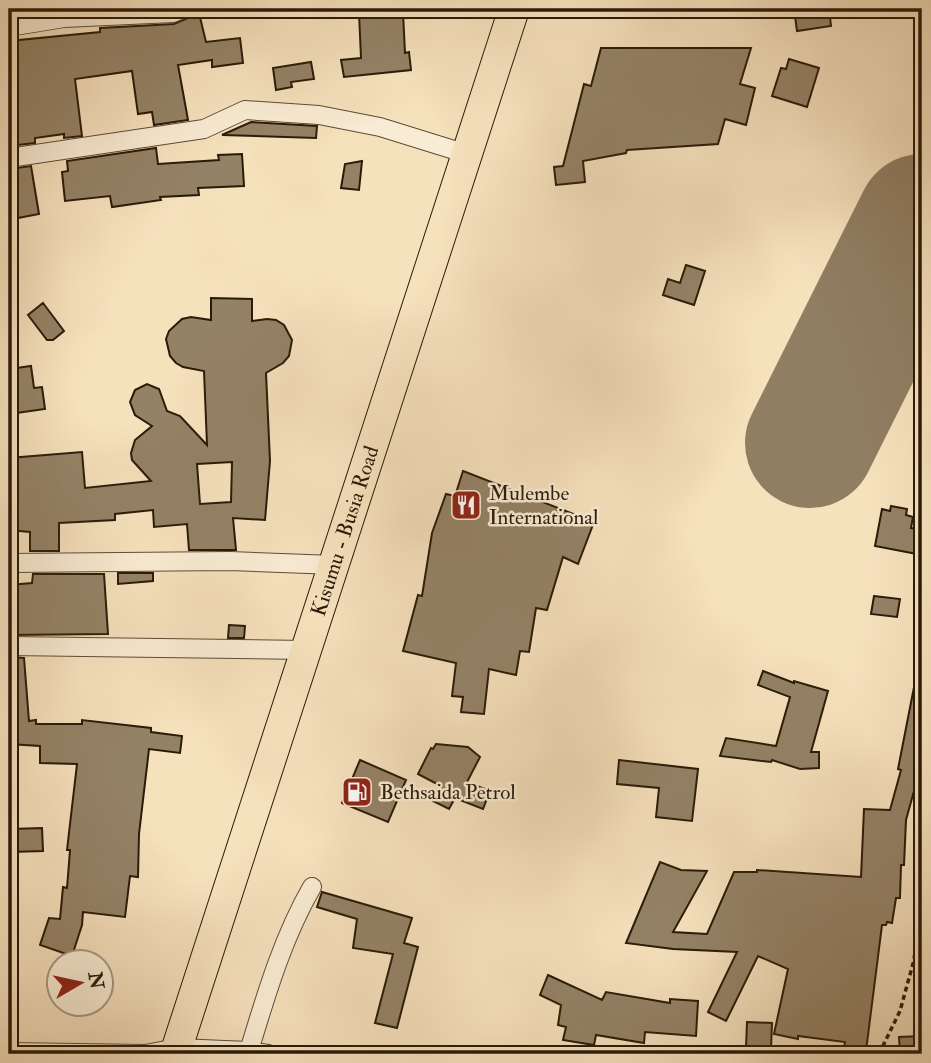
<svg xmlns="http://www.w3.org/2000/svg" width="931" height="1063" viewBox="0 0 931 1063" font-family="'IM FELL Double Pica',serif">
<rect width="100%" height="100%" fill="#f6e1bd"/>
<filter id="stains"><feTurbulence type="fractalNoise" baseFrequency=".00286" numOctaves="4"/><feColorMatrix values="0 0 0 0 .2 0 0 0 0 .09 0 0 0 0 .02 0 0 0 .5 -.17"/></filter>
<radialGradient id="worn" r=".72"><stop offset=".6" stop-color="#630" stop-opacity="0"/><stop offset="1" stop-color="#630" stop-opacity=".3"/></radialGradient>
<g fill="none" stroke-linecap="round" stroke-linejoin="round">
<path stroke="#907e62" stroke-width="130" d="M 810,443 L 922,219"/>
</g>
<path fill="#948266" stroke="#2a1b08" stroke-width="2" fill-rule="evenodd" d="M 794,9 L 829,9 L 831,26 L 797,31 Z
M 403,12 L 405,53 L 409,52 L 411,70 L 344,77 L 341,60 L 361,58 L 359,13 Z
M 199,13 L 206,42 L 240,38 L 243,63 L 212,67 L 212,60 L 178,65 L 188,120 L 154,125 L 152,112 L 138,114 L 132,71 L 75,79 L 82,136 L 64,138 L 64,134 L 35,138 L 35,143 L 9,146 L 9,41 L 100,32 L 100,28 L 174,24 Z
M 601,48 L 751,48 L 740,84 L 755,88 L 746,125 L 725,119 L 718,144 L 627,150 L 626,153 L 583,161 L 585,182 L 556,185 L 554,167 L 563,166 L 584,84 L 591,86 Z
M 789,59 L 819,68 L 807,107 L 772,96 L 781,68 L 786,69 Z
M 311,62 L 314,79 L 291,82 L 292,87 L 276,90 L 273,68 Z
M 251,122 L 317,126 L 316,138 L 222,135 Z
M 156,148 L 158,164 L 219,160 L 218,155 L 242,154 L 244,186 L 198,188 L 199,195 L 160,197 L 161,200 L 112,207 L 110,196 L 65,201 L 62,172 L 68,171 L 67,161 Z
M 362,161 L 359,190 L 341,188 L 345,164 Z
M 31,166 L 39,214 L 18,218 L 18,214 L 9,215 L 9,169 Z
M 686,265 L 705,271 L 694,305 L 663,295 L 668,279 L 680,283 Z
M 211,298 L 252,299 L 252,321 L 267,319 L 276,320 L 284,325 L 292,340 L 289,356 L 283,363 L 266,373 L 270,461 L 265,520 L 233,518 L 236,550 L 189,550 L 187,524 L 154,527 L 153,510 L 115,514 L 115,520 L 59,523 L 59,551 L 30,551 L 30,532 L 9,530 L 9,458 L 82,452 L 85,488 L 151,481 L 132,460 L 131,453 L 135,440 L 152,426 L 135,415 L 130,402 L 135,390 L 147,384 L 159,389 L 167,411 L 180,416 L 207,445 L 204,371 L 183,367 L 176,363 L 170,356 L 166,339 L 169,331 L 182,319 L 191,317 L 211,320 ZM 232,462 L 231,502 L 200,504 L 197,464 Z
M 43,303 L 64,331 L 53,340 L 47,340 L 28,315 Z
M 31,366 L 34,388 L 42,387 L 45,409 L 9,414 L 9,369 Z
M 463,471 L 594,522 L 578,564 L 563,557 L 547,610 L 536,608 L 529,652 L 520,651 L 516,675 L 489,669 L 484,714 L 461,712 L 463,697 L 452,696 L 456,663 L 403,651 L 418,595 L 422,596 L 432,533 L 446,494 L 455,496 Z
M 891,506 L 907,509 L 906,515 L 913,517 L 911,528 L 922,529 L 922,555 L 875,546 L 882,509 L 890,511 Z
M 118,573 L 153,573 L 153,581 L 118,584 Z
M 33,574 L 104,574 L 108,634 L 10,635 L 9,585 L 32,583 Z
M 874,596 L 900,599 L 897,617 L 871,614 Z
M 229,625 L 245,626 L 244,638 L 228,638 Z
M 9,657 L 24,658 L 29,721 L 36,720 L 36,724 L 82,724 L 82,720 L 151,728 L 151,732 L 182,736 L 180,753 L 149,749 L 139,834 L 138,877 L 130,876 L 125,917 L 83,912 L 82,925 L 72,956 L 40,945 L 49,918 L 60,919 L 63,887 L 67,888 L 70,850 L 67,850 L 77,764 L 40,763 L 40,746 L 9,744 Z
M 763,671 L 794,683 L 794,681 L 828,691 L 811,752 L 819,752 L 819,768 L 800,769 L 772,760 L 771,762 L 720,756 L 726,738 L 776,746 L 790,697 L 758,685 Z
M 915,682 L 922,682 L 922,774 L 919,773 L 906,820 L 904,865 L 901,865 L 900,898 L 896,898 L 892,923 L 887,922 L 886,925 L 882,925 L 866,1051 L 844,1048 L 845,1042 L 798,1036 L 798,1039 L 774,1034 L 788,969 L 758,956 L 726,1021 L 708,1012 L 737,952 L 673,949 L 626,943 L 660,862 L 681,870 L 707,871 L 673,932 L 707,934 L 734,872 L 757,872 L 757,870 L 861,877 L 864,809 L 890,810 L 901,770 L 898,769 Z
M 436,744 L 468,747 L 480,757 L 467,782 L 490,791 L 483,809 L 455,798 L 449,809 L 433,801 L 441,786 L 418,774 L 431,748 L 433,749 Z
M 360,760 L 406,780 L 388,822 L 342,803 Z
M 619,760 L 698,769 L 692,821 L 656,817 L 659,788 L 617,784 Z
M 42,828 L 43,851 L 11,852 L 11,829 Z
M 322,892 L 412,918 L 404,943 L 418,947 L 397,1028 L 375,1023 L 393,954 L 353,948 L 357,919 L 317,907 Z
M 548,975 L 602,1000 L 606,992 L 670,1003 L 670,999 L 698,1001 L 696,1036 L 645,1032 L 644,1043 L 596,1035 L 594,1045 L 563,1040 L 566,1027 L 558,1025 L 561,1005 L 540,995 Z
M 747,1022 L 772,1023 L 771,1049 L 746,1047 Z
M 922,1036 L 922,1054 L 900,1054 L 899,1037 Z"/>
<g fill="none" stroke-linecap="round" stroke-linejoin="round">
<g stroke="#5d4c35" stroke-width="20">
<path id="minor" d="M 9,27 L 64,18 L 173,13 L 183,9
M 9,158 L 204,129 L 245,110 L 319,115 L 380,127 L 467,154
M 9,563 L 230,561 L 335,565
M 9,646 L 308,650
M 249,1051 C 266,995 283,937 312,887
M 9,1052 L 145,1054 L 177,1048 L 249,1051 L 268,1054"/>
</g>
<g stroke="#2a1b08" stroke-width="32">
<g id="trunk">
<path id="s1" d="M 175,1054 L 514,9"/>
</g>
</g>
<path stroke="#2a1b08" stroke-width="3.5" stroke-dasharray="5 3.5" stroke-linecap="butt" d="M 879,1054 L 900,1011 L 914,960 L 922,892"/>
<use href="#minor" stroke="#f9ecd4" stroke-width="18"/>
<use href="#trunk" stroke="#f6e1bd" stroke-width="30"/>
</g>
<defs>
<g id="restaurant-square" transform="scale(1.575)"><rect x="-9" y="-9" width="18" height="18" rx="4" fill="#8f2418" stroke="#f9ecd4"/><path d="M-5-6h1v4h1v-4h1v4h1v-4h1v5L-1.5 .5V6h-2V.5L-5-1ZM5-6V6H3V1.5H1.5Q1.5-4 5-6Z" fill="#fff"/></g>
<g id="fuel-square" transform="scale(1.575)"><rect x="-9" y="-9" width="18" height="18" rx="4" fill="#8f2418" stroke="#f9ecd4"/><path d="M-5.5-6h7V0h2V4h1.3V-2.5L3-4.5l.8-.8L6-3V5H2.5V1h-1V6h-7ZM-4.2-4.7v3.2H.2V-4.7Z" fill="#fff"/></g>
</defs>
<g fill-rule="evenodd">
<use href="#restaurant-square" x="466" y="505"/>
<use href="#fuel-square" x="357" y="792"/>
</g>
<g text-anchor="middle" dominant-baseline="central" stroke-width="5" stroke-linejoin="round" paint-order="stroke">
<g font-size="21" fill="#2a1b08" stroke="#f9ecd4" text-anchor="start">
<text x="489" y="493">Mulembe<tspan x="489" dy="24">International</tspan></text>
<text x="380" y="792">Bethsaida Petrol</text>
</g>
<g font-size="21" fill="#2a1b08" stroke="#f9ecd4">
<text stroke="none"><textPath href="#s1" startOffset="550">Kisumu - Busia Road</textPath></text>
</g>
</g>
<rect width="931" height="1063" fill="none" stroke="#f6e1bd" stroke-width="35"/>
<rect x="10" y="10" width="910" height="1042" fill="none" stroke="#2a1b08" stroke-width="3.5"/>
<rect x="18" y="18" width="896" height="1028" fill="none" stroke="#2a1b08" stroke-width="2"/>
<g transform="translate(80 983) rotate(81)"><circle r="33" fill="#f9ecd4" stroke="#a69882" stroke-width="2"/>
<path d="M0-5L12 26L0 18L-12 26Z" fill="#8f2418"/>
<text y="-10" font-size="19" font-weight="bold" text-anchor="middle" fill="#2a1b08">N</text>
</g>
<rect width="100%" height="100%" filter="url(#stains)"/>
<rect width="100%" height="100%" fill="url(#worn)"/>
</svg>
